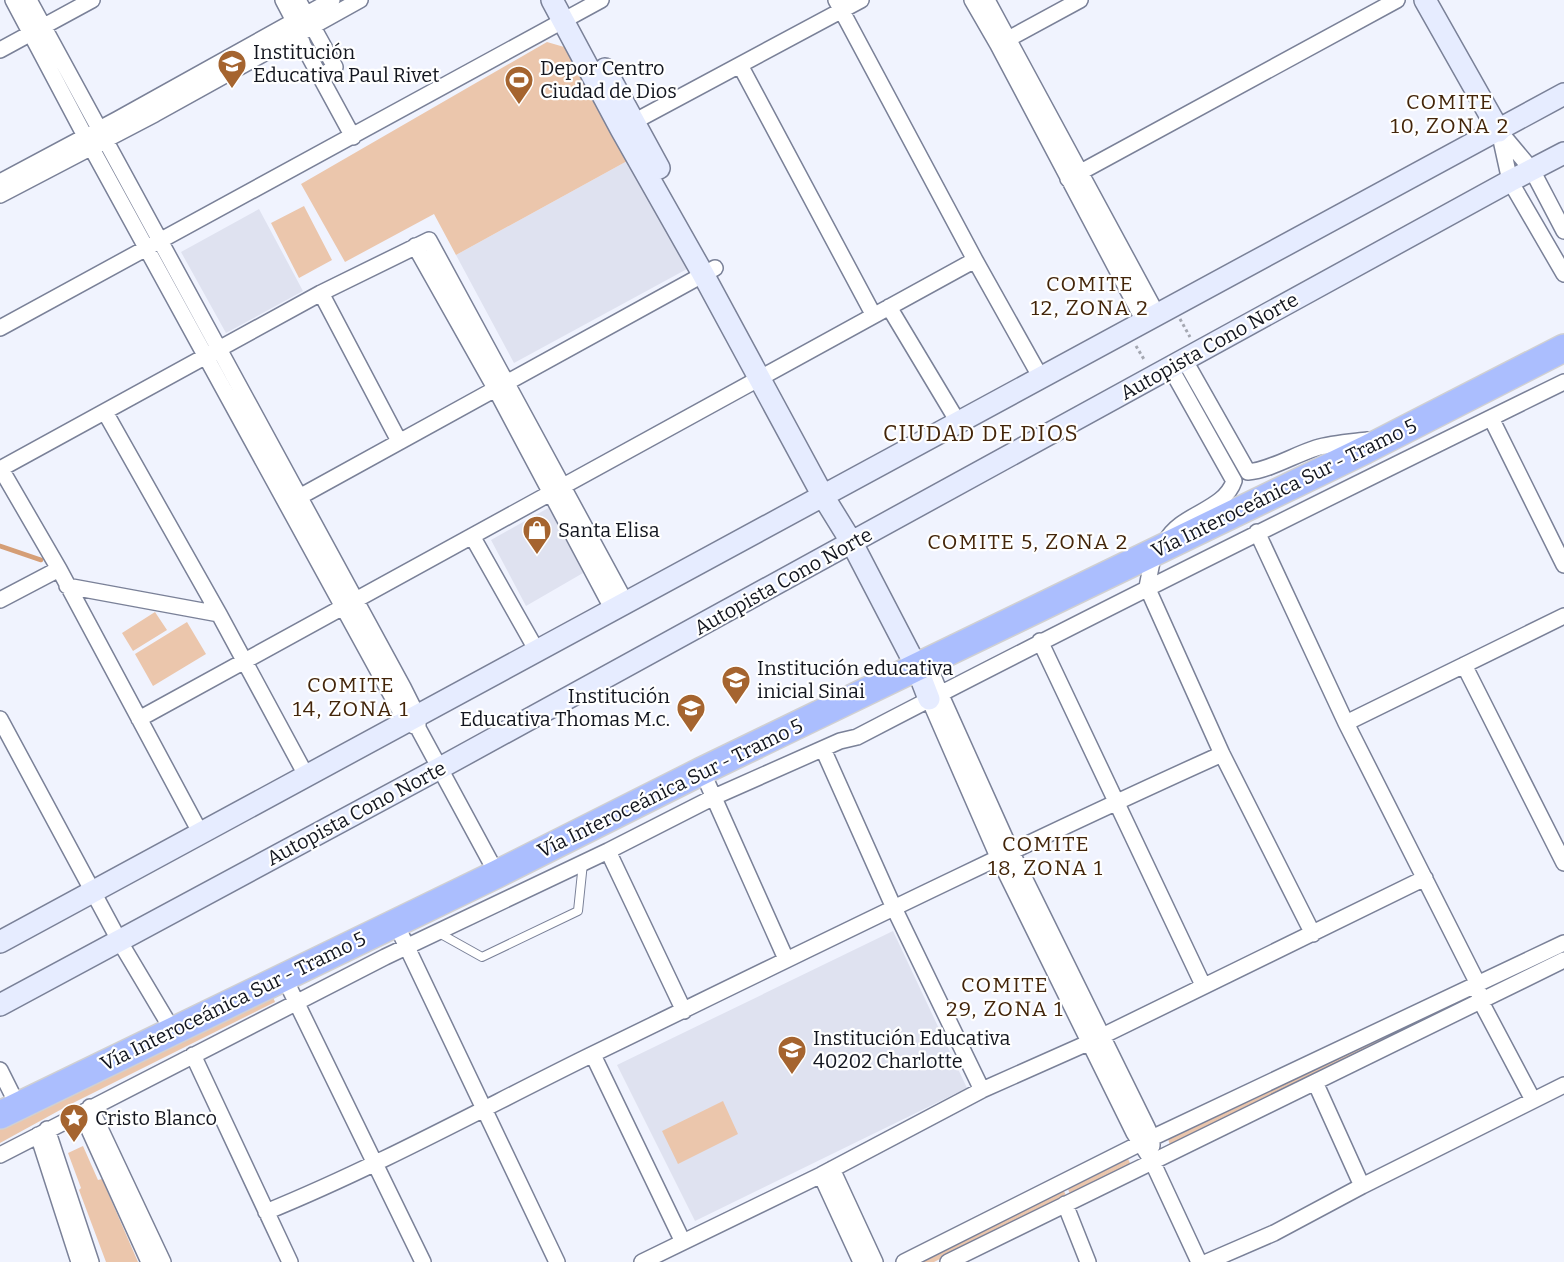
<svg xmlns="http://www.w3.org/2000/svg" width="1564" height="1262" viewBox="0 0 1564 1262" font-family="Bitter,serif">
<rect width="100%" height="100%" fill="#f0f3fe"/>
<path fill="#dfe2f0" d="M 629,160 L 687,269 L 514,363 L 456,255 Z
M 259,209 L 303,291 L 226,333 L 181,252 Z
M 550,507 L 583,573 L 526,606 L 491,540 Z
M 893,931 L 967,1088 L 695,1221 L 617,1065 Z"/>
<path fill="#ebc6ac" d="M 547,42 L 571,49 L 629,160 L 456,255 L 434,214 L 345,262 L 301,184 Z
M 304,206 L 332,260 L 299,278 L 271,223 Z
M 155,612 L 167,630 L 133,651 L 122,633 Z
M 187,622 L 206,654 L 153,686 L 135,654 Z
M 273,997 L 275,1002 L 71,1104 L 0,1143 L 0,1126 Z
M 1459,998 L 1461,1003 L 1170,1145 L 1168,1139 Z
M 723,1101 L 738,1134 L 678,1164 L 662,1131 Z
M 83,1146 L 98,1180 L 102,1179 L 138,1262 L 106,1262 L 79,1190 L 81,1188 L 68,1153 Z
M 1128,1159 L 1131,1165 L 1070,1194 L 1068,1189 Z
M 1064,1191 L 1066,1196 L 934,1262 L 920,1262 Z"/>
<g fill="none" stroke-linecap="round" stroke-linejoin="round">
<path stroke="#d59e76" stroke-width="4.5" d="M 0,546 L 41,560"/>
<g stroke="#7a8198" stroke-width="10">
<path id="lane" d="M 439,933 L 482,957 L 578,911 L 583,863"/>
</g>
<g stroke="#7a8198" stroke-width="18">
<path id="street" d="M 13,0 L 85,136 L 406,722 L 414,726
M 29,0 L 403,687 L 418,717 L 418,728 L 497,874
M 283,0 L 294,21 L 303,45 L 353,137
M 298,0 L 335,67 L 320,77
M 836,0 L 975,260 L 1041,378
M 972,0 L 998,45 L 1145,323
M 987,0 L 1158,316
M 1001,43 L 1080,0
M 0,50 L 92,0
M 740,65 L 873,314
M 626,126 L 861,0
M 1499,131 L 1510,181 L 1564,274
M 1501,133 L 1532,170 L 1564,231
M 1068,179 L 1397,0
M 0,182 L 118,119 L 332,0
M 0,195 L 155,114 L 360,0
M 415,246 L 495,388 L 613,610
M 321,293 L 399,441
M 889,307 L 958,422
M 0,328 L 601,0
M 1184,359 L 1248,472 C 1270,470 1294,455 1316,448 C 1332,443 1351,442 1368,440
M 105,412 L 219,614 L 307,777
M 1491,418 L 1564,565
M 0,469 L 321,293 L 429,240 L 626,603
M 1,469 L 59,569 L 201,834
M 292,501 L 715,268
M 1257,532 L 1346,723 L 1477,982 L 1480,1000 L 1533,1100
M 472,536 L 537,651
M 1166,541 C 1181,513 1224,511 1234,481 L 1170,367
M 1154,552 L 1147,587 L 1222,754 L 1313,934
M 67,586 L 219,614
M 0,600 L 59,569
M 1040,641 L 1203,985
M 928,663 L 940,693 L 1011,851 L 1147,1127 L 1152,1138 L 1152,1146
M 1464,665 L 1564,863
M 929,699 L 998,857 L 1134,1133 L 1152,1161 L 1199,1262
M 0,719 L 120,942 L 173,1031
M 139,719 L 975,260
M 1346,723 L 1564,616
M 823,749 L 894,908 L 982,1090
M 702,771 L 786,959
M 608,851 L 684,1011
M 395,922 L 557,1262
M 284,977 L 423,1262
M 193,1055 L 290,1262
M 593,1055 L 683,1242
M 0,1070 L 18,1106
M 1315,1082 L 1362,1186
M 90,1107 L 163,1262
M 86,1123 L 149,1262
M 47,1129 L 91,1262
M 38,1135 L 79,1262
M 0,1155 L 385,957 L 608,851 L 714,797 L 840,741 L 857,737 C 1091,615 1327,498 1564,382
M 832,1169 L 875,1262
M 821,1175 L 861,1262
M 1065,1204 L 1088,1262
M 266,1212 C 374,1168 478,1111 583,1059 C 795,956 1007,851 1222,754
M 642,1262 L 821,1175 L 982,1090 L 1090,1042 L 1425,878
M 904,1262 L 1139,1144 L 1564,943
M 948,1262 L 1564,960
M 1207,1262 L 1274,1233 L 1362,1186 L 1564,1085"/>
</g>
<g stroke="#7a8198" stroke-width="24">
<path id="secondary" d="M 552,0 L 621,129 L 703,274 L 823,496 L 852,543 L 917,668 L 929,699
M 1425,0 L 1499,131
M 605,69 L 659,168
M 0,942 L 1564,94
M 0,1005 L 440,768 L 1510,181 L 1564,153"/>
</g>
<g stroke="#d0d0d2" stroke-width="30">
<path id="highway" d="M 0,1115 L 497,874 L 702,771 L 1365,450 L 1564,348"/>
</g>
<path stroke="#a4a7b1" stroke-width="3" stroke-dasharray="3 3" stroke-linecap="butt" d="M 1180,319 L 1190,337
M 1136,346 L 1145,361"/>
<use href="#lane" stroke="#fff" stroke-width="8"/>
<use href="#street" stroke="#fff" stroke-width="15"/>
<use href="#secondary" stroke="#e6ecff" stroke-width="21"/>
<use href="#highway" stroke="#abbefe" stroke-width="27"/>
</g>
<defs>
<g id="school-pin" transform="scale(1.5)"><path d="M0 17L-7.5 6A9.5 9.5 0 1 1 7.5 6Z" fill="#a5642f" stroke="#fff"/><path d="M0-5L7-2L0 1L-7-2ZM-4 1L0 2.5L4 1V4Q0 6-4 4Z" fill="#fff"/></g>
<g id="stadium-pin" transform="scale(1.5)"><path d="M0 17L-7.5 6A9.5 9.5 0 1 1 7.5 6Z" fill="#a5642f" stroke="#fff"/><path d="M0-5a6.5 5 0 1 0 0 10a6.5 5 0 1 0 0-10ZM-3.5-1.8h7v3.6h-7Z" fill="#fff"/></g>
<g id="shop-pin" transform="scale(1.5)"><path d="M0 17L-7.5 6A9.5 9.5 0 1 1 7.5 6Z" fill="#a5642f" stroke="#fff"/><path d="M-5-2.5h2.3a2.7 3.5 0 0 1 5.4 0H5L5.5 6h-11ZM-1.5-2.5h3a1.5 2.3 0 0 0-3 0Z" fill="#fff"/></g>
<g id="sight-pin" transform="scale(1.5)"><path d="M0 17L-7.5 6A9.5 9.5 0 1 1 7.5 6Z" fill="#a5642f" stroke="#fff"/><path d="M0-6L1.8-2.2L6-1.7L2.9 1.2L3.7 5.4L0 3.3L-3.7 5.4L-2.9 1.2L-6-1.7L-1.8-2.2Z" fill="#fff"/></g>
</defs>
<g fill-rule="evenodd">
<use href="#school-pin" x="232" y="64"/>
<use href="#stadium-pin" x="519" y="80"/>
<use href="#shop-pin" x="537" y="530"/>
<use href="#school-pin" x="736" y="680"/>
<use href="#school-pin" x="691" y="708"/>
<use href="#school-pin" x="792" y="1050"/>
<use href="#sight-pin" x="74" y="1118"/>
</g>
<g text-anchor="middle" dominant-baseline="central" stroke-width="4.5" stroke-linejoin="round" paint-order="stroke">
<g font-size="20" fill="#13161f" stroke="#fff" text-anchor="start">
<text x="253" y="52">Institución<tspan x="253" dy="23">Educativa Paul Rivet</tspan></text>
<text x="540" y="68">Depor Centro<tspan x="540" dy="23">Ciudad de Dios</tspan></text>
<text x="558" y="530">Santa Elisa</text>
<text x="757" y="668">Institución educativa<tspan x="757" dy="23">inicial Sinai</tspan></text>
<text x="670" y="696" text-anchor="end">Institución<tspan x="670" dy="23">Educativa Thomas M.c.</tspan></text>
<text x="813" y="1038">Institución Educativa<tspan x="813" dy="23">40202 Charlotte</tspan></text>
<text x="95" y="1118">Cristo Blanco</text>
</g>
<g font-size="20" fill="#13161f" stroke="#fff">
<text transform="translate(1209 346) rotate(-29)">Autopista Cono Norte</text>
<text transform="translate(1284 488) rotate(-26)">Vía Interoceánica Sur - Tramo 5</text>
<text transform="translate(783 581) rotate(-29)">Autopista Cono Norte</text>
<text transform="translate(670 788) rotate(-26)">Vía Interoceánica Sur - Tramo 5</text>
<text transform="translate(356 813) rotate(-28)">Autopista Cono Norte</text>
<text transform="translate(233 1001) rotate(-26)">Vía Interoceánica Sur - Tramo 5</text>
</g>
<g font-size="21" letter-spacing="1.5" fill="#43250a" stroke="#fff">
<text x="1450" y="102">COMITE<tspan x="1450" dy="24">10, ZONA 2</tspan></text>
<text x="1090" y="284">COMITE<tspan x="1090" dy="24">12, ZONA 2</tspan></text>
<text x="1028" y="542">COMITE 5, ZONA 2</text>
<text x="351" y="685">COMITE<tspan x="351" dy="24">14, ZONA 1</tspan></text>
<text x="1046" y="844">COMITE<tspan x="1046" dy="24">18, ZONA 1</tspan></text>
<text x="1005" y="985">COMITE<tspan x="1005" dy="24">29, ZONA 1</tspan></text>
</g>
<g font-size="22" letter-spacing="1.5" fill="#43250a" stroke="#fff">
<text x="981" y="433">CIUDAD DE DIOS</text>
</g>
</g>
</svg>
